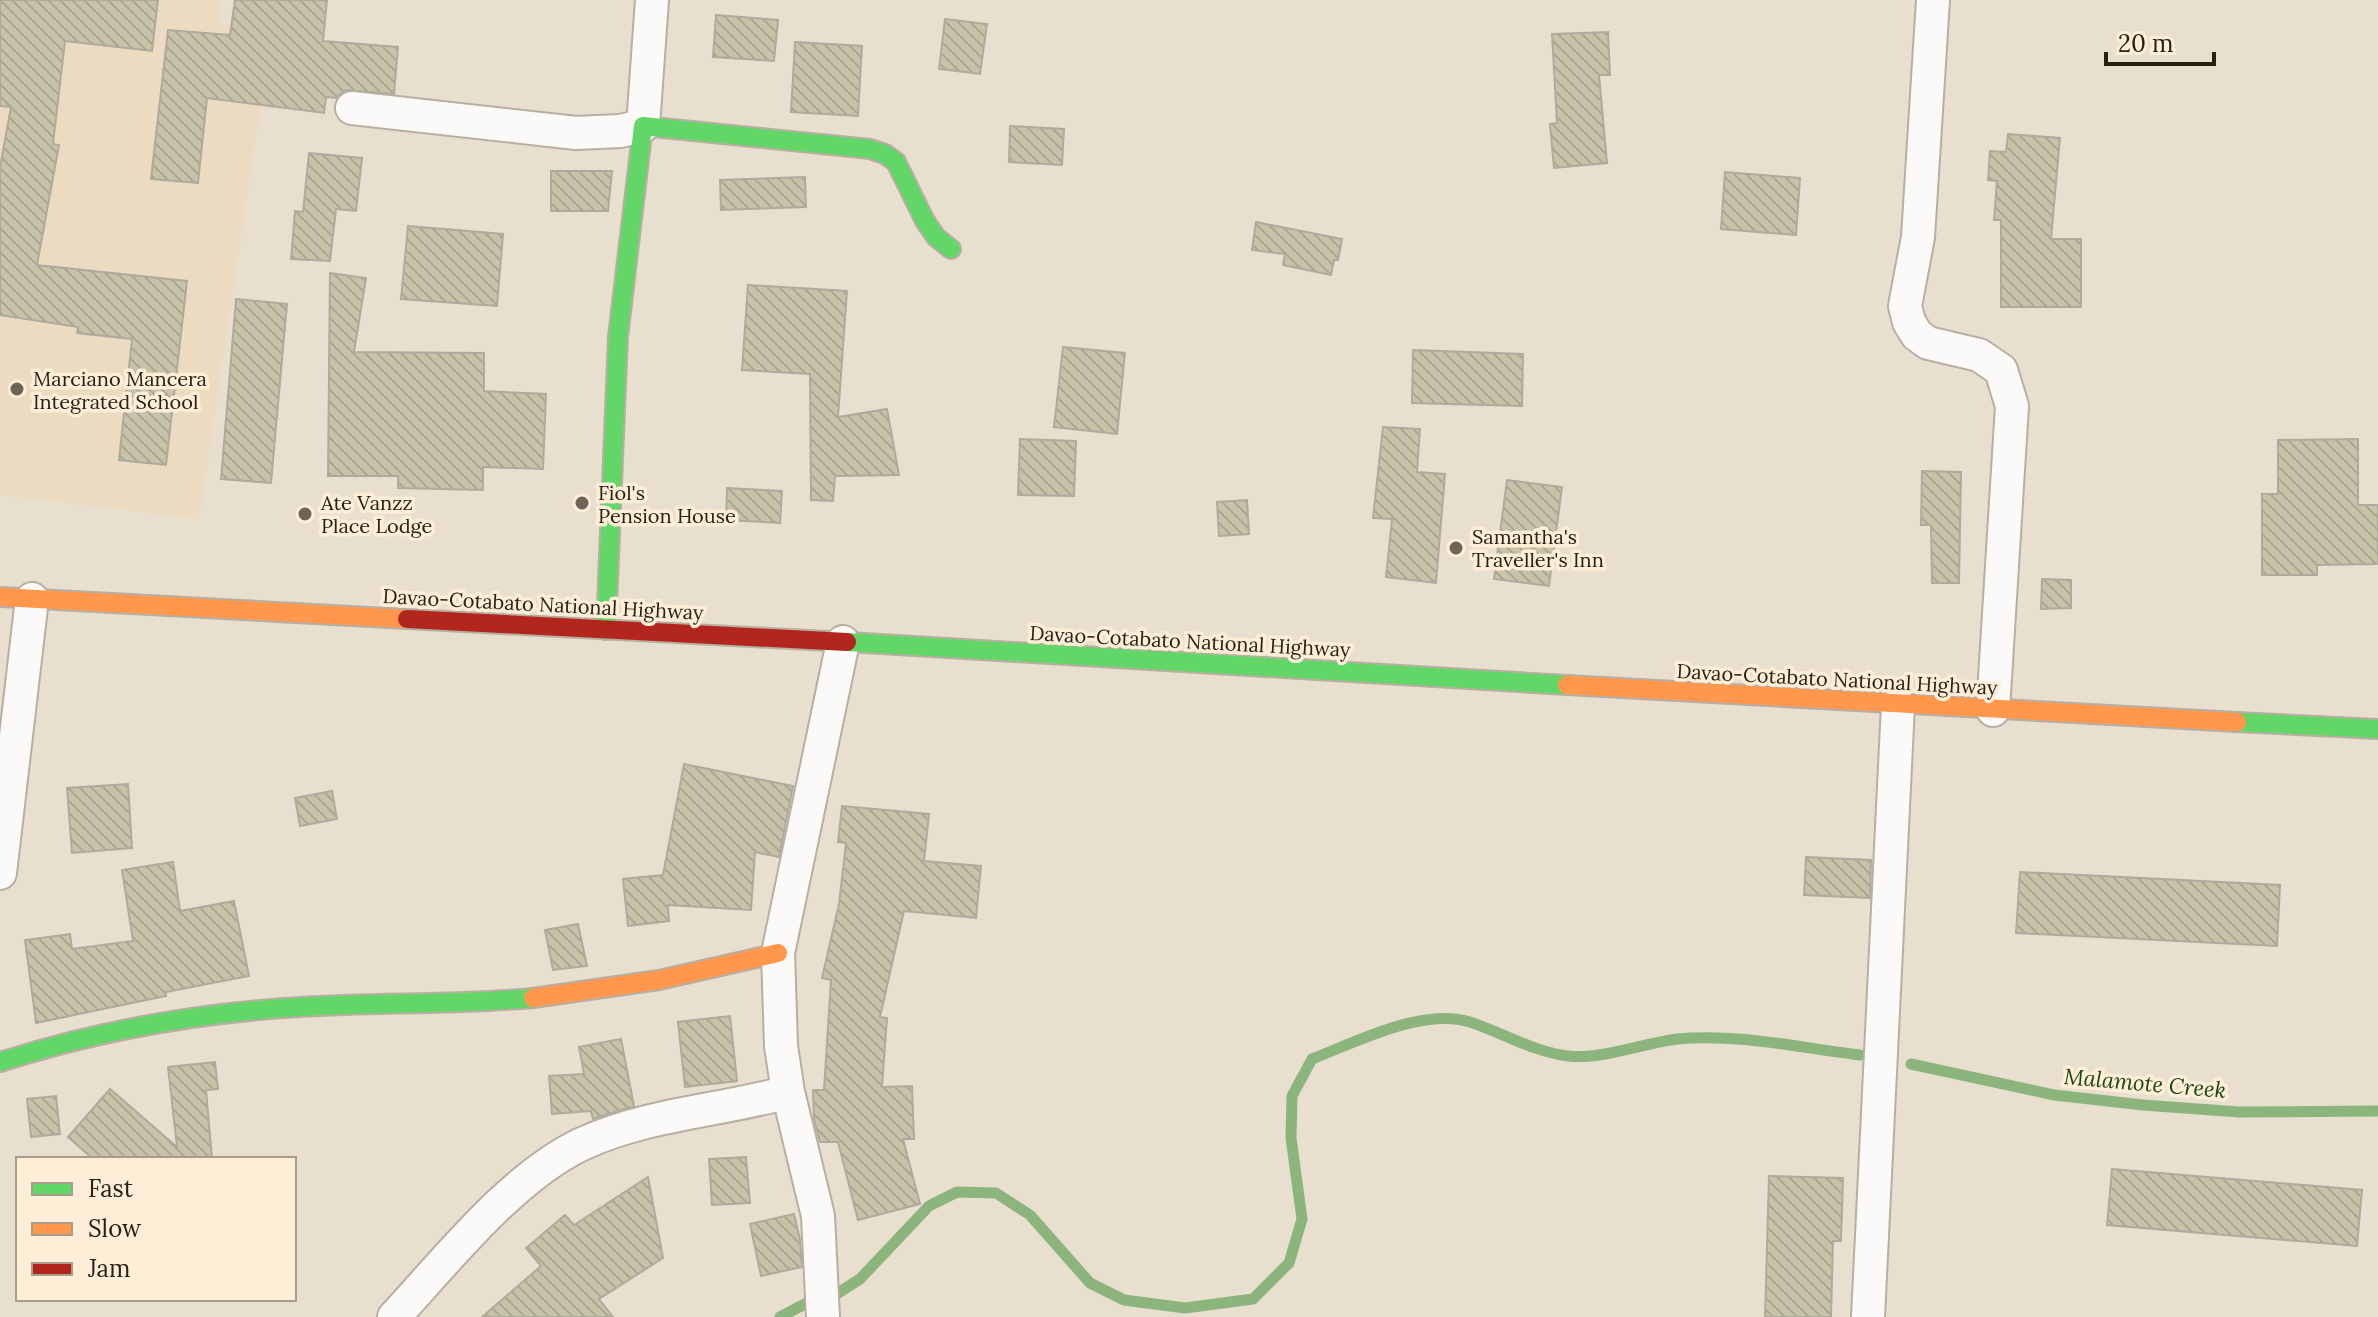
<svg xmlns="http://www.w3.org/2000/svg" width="2378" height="1317" viewBox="0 0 2378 1317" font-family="Lora,serif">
<defs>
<pattern id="building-back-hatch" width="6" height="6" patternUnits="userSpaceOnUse" patternTransform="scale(2)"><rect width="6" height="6" fill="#c7c3a8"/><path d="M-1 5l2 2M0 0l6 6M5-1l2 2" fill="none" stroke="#aba790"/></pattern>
</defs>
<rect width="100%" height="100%" fill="#e9dfcf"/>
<path fill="#eddbc1" d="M 0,0 L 220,0 L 218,24 L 272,30 L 199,519 L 0,495 Z"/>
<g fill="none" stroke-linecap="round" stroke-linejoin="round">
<path stroke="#8cb57d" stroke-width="11" d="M 1911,1064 L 2054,1095 L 2143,1105 L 2239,1112 L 2378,1111
M 838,1293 L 860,1279 L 929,1206 L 957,1192 L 996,1193 L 1030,1215 L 1090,1283 L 1124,1300 L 1185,1308 L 1253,1299 L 1289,1263 L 1302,1219 L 1291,1138 L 1292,1096 L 1312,1059 C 1356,1042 1424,1007 1470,1022 C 1503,1033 1534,1052 1568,1056 C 1600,1060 1645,1043 1677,1039 C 1737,1033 1801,1048 1860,1055
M 780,1317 L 807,1303"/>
</g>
<path fill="url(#building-back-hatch)" stroke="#afaa9e" stroke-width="2" d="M 0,0 L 158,0 L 152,51 L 65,41 L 53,144 L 59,145 L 37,265 L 187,281 L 166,465 L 119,460 L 132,339 L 77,333 L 78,327 L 0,315 L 0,167 L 11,107 L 0,106 Z
M 235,0 L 327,0 L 323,41 L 398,47 L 394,94 L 345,90 L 336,98 L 326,97 L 324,113 L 207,98 L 198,183 L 151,179 L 168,30 L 230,35 Z
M 716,15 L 778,20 L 774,61 L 713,57 Z
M 945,19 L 987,24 L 980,74 L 939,69 Z
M 1608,32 L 1610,75 L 1599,75 L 1607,163 L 1554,168 L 1550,124 L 1557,123 L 1552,34 Z
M 795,42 L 862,46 L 858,116 L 791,112 Z
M 1010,126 L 1064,129 L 1062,165 L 1009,162 Z
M 2008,134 L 2060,138 L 2051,239 L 2081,239 L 2081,307 L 2001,307 L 2001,220 L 1994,220 L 1997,181 L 1988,180 L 1990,151 L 2006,152 Z
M 309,153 L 362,158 L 356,211 L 336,209 L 330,261 L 291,259 L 295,211 L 303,212 Z
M 551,171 L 612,171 L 608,211 L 551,211 Z
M 1725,172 L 1800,178 L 1796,235 L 1721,229 Z
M 805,177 L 806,207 L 721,210 L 720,180 Z
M 1256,222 L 1342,239 L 1338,260 L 1334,260 L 1331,275 L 1283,265 L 1285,254 L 1252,250 Z
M 408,226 L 503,234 L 497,306 L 401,299 Z
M 330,273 L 366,278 L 354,352 L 484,353 L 484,391 L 546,394 L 543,469 L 483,467 L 483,490 L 398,488 L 398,476 L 328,476 Z
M 748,285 L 847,291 L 838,417 L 887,409 L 899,475 L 835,476 L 833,501 L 811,500 L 810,374 L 742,370 Z
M 236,299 L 287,304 L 271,483 L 221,479 Z
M 1063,347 L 1125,353 L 1117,434 L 1054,427 Z
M 1413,350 L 1523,354 L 1522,406 L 1412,403 Z
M 1383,427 L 1420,429 L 1417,472 L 1445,474 L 1436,583 L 1386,577 L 1392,519 L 1373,518 Z
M 1020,439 L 1076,441 L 1074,496 L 1018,495 Z
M 2358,439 L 2358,505 L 2378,505 L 2378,564 L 2317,565 L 2317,575 L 2262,575 L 2262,494 L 2278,494 L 2278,440 Z
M 1922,471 L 1961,472 L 1959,583 L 1932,583 L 1931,525 L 1921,525 Z
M 1507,480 L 1562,487 L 1549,586 L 1494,579 Z
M 727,488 L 782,491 L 780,523 L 726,520 Z
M 1247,500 L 1249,534 L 1219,536 L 1217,502 Z
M 2042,579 L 2071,580 L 2071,608 L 2041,609 Z
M 684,764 L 793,786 L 779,857 L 755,852 L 751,910 L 668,905 L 669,921 L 628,926 L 623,879 L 663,875 Z
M 128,784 L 132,848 L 72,853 L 67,788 Z
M 332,791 L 337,819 L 300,826 L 295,798 Z
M 842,806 L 929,814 L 924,861 L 981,866 L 976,918 L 904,911 L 880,1017 L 887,1018 L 882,1087 L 912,1086 L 914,1139 L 903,1139 L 920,1204 L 858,1220 L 838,1142 L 820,1142 L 814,1119 L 813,1090 L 824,1090 L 831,980 L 822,978 L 839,904 L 846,843 L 838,842 Z
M 1806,857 L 1871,860 L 1870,898 L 1804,895 Z
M 173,862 L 180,911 L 234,901 L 249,976 L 166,992 L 166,996 L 36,1023 L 25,940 L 70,934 L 72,949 L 133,941 L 122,870 Z
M 2020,872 L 2280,885 L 2277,946 L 2016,933 Z
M 578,924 L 587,966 L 553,970 L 545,930 Z
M 730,1016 L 737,1081 L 685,1087 L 678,1022 Z
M 621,1039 L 634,1106 L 593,1119 L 591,1111 L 552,1114 L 549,1076 L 584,1074 L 579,1047 Z
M 215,1062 L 218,1089 L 206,1090 L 212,1159 L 93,1159 L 68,1137 L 110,1089 L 177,1147 L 168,1067 Z
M 56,1096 L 60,1134 L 31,1137 L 27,1099 Z
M 746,1157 L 750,1203 L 712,1205 L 709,1159 Z
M 2112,1169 L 2362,1190 L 2357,1246 L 2107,1225 Z
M 1769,1176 L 1843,1178 L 1841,1241 L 1833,1241 L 1831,1317 L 1765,1317 Z
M 648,1177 L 663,1258 L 599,1299 L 613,1317 L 482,1317 L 541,1266 L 526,1248 L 565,1215 L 574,1225 Z
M 794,1214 L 800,1240 L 802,1267 L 761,1276 L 750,1224 Z"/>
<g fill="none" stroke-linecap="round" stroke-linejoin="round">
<g stroke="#b7afa2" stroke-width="36">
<path id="street" d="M 1933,0 L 1918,237 L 1905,306 L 1909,322 L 1917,335 L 1928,343 L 1979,355 L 2001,370 L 2012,406 L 1993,710
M 352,108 L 576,133 L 620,131 L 643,126 L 652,0
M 0,873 L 32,599
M 394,1317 C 447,1260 512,1177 582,1144 C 646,1114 720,1111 788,1092
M 823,1317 L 818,1216 L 788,1092 L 781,1046 L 778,953 L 843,642
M 1868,1317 L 1898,705"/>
</g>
<g stroke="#b7afa2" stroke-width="22">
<path id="fast" d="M 606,630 L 618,337 L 643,126 L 870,149 L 885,154 L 896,162 L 925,221 L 936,237 L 951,249
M 847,642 L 1567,685
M 2237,722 L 2378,729
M 0,1062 C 97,1031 198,1013 300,1007 C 378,1002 455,1005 533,998"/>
</g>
<g stroke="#b7afa2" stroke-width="22">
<path id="slow" d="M 0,597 L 407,619
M 1567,685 L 2237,722
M 533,998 L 659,980 L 778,953"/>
</g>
<g stroke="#b7afa2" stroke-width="22">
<path id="jam" d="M 407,619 L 847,642"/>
</g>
<use href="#street" stroke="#fcfaf8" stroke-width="32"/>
<use href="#fast" stroke="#63d668" stroke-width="18"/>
<use href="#slow" stroke="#ff974d" stroke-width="18"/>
<use href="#jam" stroke="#b3261e" stroke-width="18"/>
</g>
<g fill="#6c6457" stroke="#feeed8" stroke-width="3">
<circle cx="17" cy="389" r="8"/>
<circle cx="582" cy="503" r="8"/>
<circle cx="305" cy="514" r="8"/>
<circle cx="1456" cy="548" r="8"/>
</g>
<g text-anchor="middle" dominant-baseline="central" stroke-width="7" stroke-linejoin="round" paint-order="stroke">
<g font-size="20" fill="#282117" stroke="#feeed8" text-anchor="start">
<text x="33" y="378">Marciano Mancera<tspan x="33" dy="23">Integrated School</tspan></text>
<text x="598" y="492">Fiol's<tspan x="598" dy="23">Pension House</tspan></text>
<text x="321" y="502">Ate Vanzz<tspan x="321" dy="23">Place Lodge</tspan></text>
<text x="1472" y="536">Samantha's<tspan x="1472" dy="23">Traveller's Inn</tspan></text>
</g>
<g font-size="20" fill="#282117" stroke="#feeed8">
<text transform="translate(543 604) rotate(3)">Davao-Cotabato National Highway</text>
<text transform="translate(1190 641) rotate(3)">Davao-Cotabato National Highway</text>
<text transform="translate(1837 679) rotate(3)">Davao-Cotabato National Highway</text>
</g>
<g font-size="22" font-style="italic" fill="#1b4615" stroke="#feeed8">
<text transform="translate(2145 1083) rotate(5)">Malamote Creek</text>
</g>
</g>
<rect x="16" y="1157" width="280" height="144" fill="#feeed8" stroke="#a89c8b" stroke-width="2"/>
<rect x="32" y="1183" width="40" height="12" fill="#63d668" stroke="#a89c8b" stroke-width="2"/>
<text x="88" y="1197" font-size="24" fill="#282117">Fast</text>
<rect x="32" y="1223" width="40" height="12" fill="#ff974d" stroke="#a89c8b" stroke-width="2"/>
<text x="88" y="1237" font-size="24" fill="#282117">Slow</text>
<rect x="32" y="1263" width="40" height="12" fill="#b3261e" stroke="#a89c8b" stroke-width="2"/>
<text x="88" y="1277" font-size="24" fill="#282117">Jam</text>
<path d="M2106 52v12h108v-12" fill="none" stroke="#282117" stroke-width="4"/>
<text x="2118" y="52" font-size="24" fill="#282117" stroke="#feeed8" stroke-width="6" paint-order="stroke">20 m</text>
</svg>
